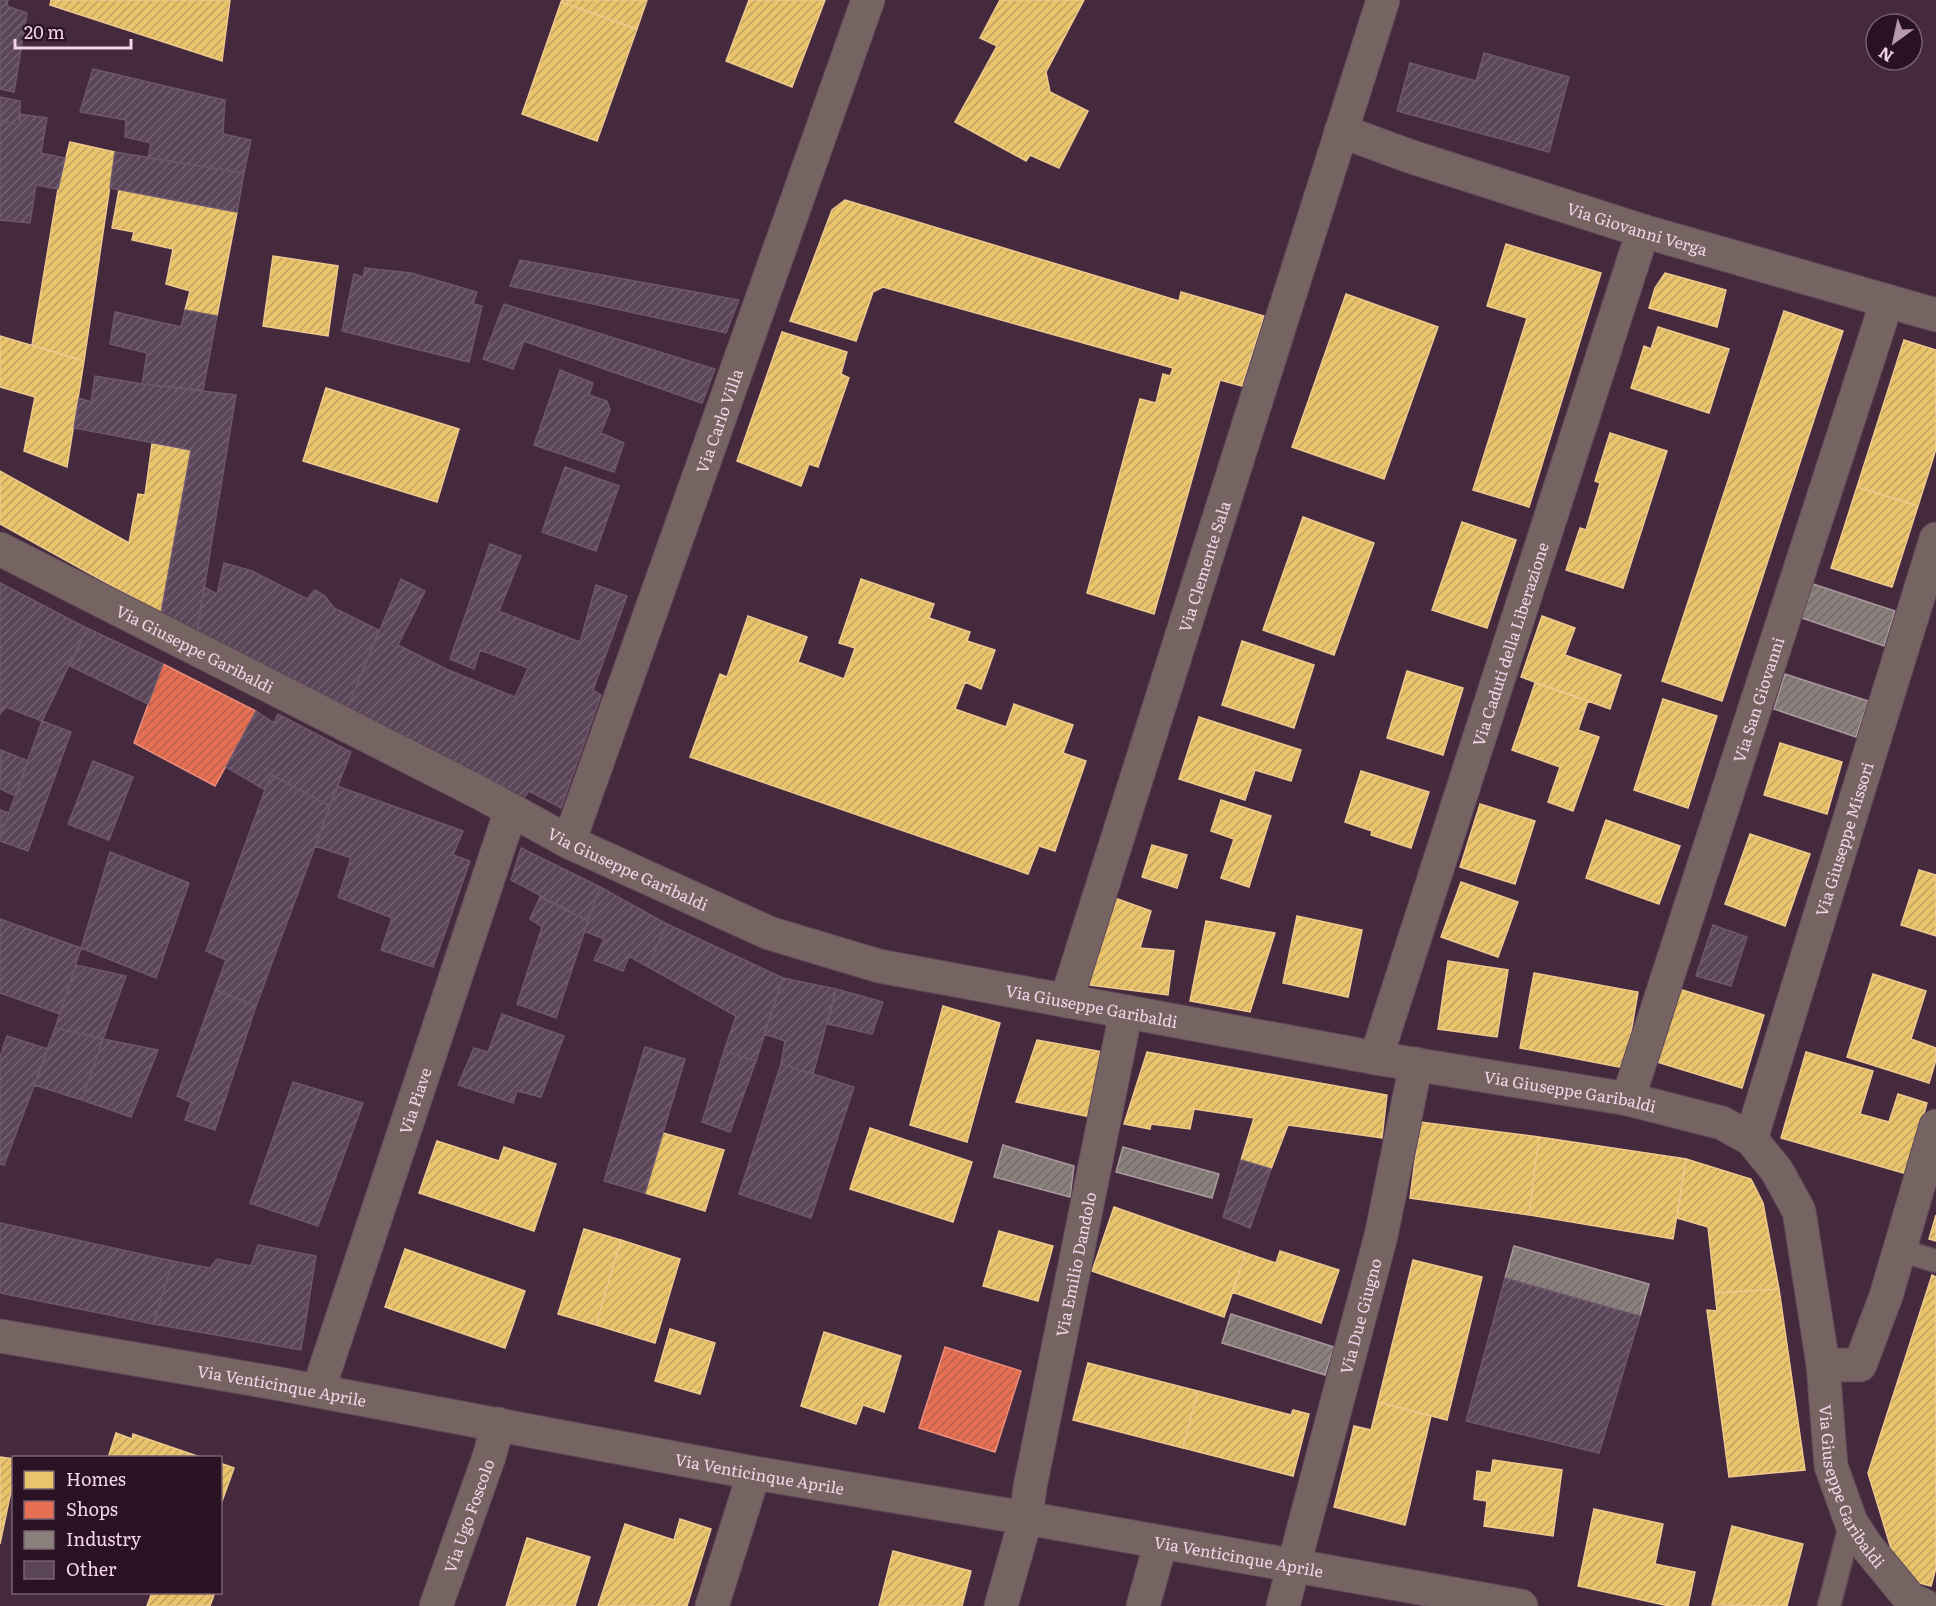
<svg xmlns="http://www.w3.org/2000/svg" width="1936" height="1606" viewBox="0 0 1936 1606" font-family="Literata,serif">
<defs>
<pattern id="homes-hatch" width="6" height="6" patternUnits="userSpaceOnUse" patternTransform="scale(1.5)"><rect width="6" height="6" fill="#e9c46a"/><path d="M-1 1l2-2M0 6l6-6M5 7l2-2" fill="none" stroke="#c1a361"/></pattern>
<pattern id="shops-hatch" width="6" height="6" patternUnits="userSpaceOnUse" patternTransform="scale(1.5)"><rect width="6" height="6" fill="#e76f51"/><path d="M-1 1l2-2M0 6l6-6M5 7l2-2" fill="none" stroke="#b8614e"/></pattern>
<pattern id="industry-hatch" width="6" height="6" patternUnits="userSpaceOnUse" patternTransform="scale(1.5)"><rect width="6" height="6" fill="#8a817c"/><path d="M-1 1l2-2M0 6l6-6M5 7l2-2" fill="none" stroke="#746a69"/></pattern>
<pattern id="building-hatch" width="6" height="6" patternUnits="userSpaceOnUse" patternTransform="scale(1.5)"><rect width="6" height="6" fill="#5b4659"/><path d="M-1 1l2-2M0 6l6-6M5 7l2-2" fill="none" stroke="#736071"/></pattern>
</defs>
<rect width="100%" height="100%" fill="#45293d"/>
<path fill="url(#homes-hatch)" stroke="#edc990" stroke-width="1.5" d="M 51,0 L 230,0 L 222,61 L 50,5 Z
M 562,0 L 647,0 L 637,29 L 561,2 Z
M 749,0 L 825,0 L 792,87 L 726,61 Z
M 1000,0 L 1084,0 L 1046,72 L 1050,92 L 1088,111 L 1059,168 L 1030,155 L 1026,161 L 955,122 L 997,46 L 980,38 Z
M 561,2 L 637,29 L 597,141 L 522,114 Z
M 70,142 L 115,152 L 84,361 L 32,345 L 58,189 Z
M 119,190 L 237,212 L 217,316 L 185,310 L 190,291 L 166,284 L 173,249 L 132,240 L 134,232 L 112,228 Z
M 845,200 L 1179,301 L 1181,292 L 1264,316 L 1242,386 L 1220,380 L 1154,614 L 1087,593 L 1140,399 L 1156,403 L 1163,374 L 1170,376 L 1173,368 L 883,287 L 873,292 L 856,341 L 790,321 L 832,210 Z
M 1506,244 L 1601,273 L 1529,507 L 1473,490 L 1527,318 L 1487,306 Z
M 273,256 L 338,266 L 328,336 L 263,326 Z
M 1665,273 L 1726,290 L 1717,327 L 1649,308 L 1655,288 Z
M 1346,294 L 1438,327 L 1384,479 L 1292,447 Z
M 1784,311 L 1843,331 L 1722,701 L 1662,681 Z
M 1658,327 L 1729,349 L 1709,413 L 1631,388 L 1644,346 L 1651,349 Z
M 782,332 L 847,352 L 841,374 L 849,378 L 818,467 L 809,464 L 801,486 L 737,461 Z
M 0,336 L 84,361 L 67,467 L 24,451 L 35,397 L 0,387 Z
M 1904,340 L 1936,350 L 1936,449 L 1918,506 L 1857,487 Z
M 326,388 L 459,429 L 437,502 L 303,461 Z
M 1610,433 L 1667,451 L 1623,588 L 1566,570 L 1580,528 L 1586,530 L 1600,483 L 1595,481 Z
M 152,444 L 191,450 L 161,613 L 0,524 L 0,471 L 129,543 L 138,494 L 145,495 Z
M 1857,487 L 1918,506 L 1892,587 L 1831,568 Z
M 1303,517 L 1374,543 L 1334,655 L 1263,630 Z
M 1462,522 L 1516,540 L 1487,628 L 1432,610 Z
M 861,579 L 934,604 L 929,618 L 970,632 L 967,641 L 995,650 L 981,689 L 965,682 L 955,709 L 1006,727 L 1014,704 L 1073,725 L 1063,753 L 1086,761 L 1055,851 L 1039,846 L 1028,874 L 690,757 L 720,674 L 727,677 L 748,616 L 807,637 L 798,662 L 844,679 L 855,648 L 839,643 Z
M 1542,616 L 1575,628 L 1565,655 L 1621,675 L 1610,709 L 1521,677 Z
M 1242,641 L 1314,665 L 1294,728 L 1222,705 Z
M 1407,671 L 1463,688 L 1443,755 L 1387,738 Z
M 1535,683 L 1588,701 L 1578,730 L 1599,737 L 1573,811 L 1548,802 L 1560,767 L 1512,750 Z
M 1663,699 L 1717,716 L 1688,808 L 1634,790 Z
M 1199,717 L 1301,750 L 1291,781 L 1255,770 L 1245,800 L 1179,779 Z
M 1780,743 L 1842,762 L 1827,814 L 1764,795 Z
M 1361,771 L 1429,792 L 1411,848 L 1371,835 L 1372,831 L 1345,822 Z
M 1221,800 L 1271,816 L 1249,887 L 1221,878 L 1234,839 L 1211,831 Z
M 1480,804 L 1535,821 L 1515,884 L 1460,867 Z
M 1606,820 L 1680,846 L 1659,904 L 1586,878 Z
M 1750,834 L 1810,854 L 1785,926 L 1725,904 Z
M 1152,845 L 1187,855 L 1177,888 L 1142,877 Z
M 1919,870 L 1936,875 L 1936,936 L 1901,925 Z
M 1461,882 L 1518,902 L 1498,957 L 1441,937 Z
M 1112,897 L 1151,911 L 1140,948 L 1174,951 L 1168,995 L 1090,985 L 1093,947 Z
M 1297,916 L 1362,930 L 1348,997 L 1283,983 Z
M 1206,921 L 1275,933 L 1250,1012 L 1190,1001 Z
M 1448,961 L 1508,970 L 1497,1037 L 1438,1029 Z
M 1534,973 L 1638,992 L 1625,1068 L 1520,1048 Z
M 1873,974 L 1926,991 L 1911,1039 L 1936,1048 L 1936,1060 L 1929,1083 L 1847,1057 Z
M 1679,989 L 1764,1015 L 1742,1088 L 1657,1062 Z
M 943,1006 L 1000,1023 L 967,1142 L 910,1125 Z
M 1037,1040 L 1109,1053 L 1096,1118 L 1016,1102 Z
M 1147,1052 L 1387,1095 L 1382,1138 L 1288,1125 L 1271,1169 L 1241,1160 L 1254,1118 L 1194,1109 L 1190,1129 L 1151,1124 L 1150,1129 L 1124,1124 Z
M 1806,1052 L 1873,1071 L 1860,1114 L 1889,1122 L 1898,1094 L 1927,1103 L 1907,1174 L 1781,1138 Z
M 1420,1122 L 1539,1137 L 1529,1215 L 1410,1198 Z
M 870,1128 L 972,1162 L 953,1222 L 850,1189 Z
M 663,1133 L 724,1150 L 705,1211 L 645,1193 Z
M 1539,1137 L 1686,1159 L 1673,1239 L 1529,1215 Z
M 437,1141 L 499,1161 L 504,1147 L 556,1164 L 534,1231 L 419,1193 Z
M 1686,1159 L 1751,1179 L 1763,1203 L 1779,1289 L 1715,1293 L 1708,1227 L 1677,1218 Z
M 1114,1207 L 1246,1253 L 1224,1317 L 1092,1271 Z
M 1936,1215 L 1936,1241 L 1929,1239 Z
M 584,1229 L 621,1240 L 596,1325 L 558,1314 Z
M 999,1231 L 1053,1246 L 1038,1301 L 983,1286 Z
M 621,1240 L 680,1259 L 655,1343 L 596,1325 Z
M 405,1249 L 525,1291 L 505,1348 L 385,1307 Z
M 1280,1251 L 1339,1270 L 1321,1323 L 1232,1292 L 1246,1253 L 1276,1263 Z
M 1413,1260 L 1482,1277 L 1447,1420 L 1378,1402 Z
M 1932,1275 L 1936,1277 L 1936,1568 L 1931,1586 L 1900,1578 L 1868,1473 Z
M 1779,1289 L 1805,1470 L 1729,1477 L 1707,1310 L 1717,1311 L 1715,1293 Z
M 670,1329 L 715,1343 L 700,1394 L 655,1381 Z
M 824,1332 L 901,1356 L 884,1412 L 863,1405 L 856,1424 L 801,1406 Z
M 1088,1363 L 1198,1391 L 1183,1448 L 1073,1420 Z
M 1198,1391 L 1291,1415 L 1293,1410 L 1309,1414 L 1293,1476 L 1183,1448 Z
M 1378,1402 L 1431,1416 L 1405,1525 L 1334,1507 L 1354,1426 L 1371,1430 Z
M 116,1433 L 132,1439 L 133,1434 L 203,1458 L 108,1458 Z
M 0,1457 L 14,1459 L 14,1477 L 0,1544 Z
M 1493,1460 L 1562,1470 L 1553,1536 L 1484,1526 L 1487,1501 L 1474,1499 L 1477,1471 L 1491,1473 Z
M 220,1463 L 234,1468 L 220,1507 Z
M 1594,1509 L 1663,1524 L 1655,1564 L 1695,1572 L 1688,1606 L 1669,1606 L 1578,1586 Z
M 680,1519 L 711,1529 L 687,1606 L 598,1606 L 625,1524 L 674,1540 Z
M 1732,1526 L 1803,1544 L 1787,1606 L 1712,1605 Z
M 527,1538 L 590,1557 L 575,1606 L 506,1606 Z
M 893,1551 L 971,1571 L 962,1606 L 879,1606 Z
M 152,1592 L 215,1592 L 210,1606 L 147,1606 Z"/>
<path fill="url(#shops-hatch)" stroke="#eb8d7f" stroke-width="1.5" d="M 163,664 L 256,711 L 215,786 L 134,743 Z
M 945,1347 L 1021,1371 L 995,1452 L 919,1428 Z"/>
<path fill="url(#industry-hatch)" stroke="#aa9a9d" stroke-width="1.5" d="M 1813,584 L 1895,611 L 1884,646 L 1802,618 Z
M 1785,674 L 1868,701 L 1856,737 L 1774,709 Z
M 1003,1145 L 1074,1166 L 1070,1197 L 994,1177 Z
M 1123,1147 L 1219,1174 L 1212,1198 L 1116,1172 Z
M 1514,1246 L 1649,1284 L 1640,1316 L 1505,1278 Z
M 1231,1314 L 1334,1347 L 1325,1375 L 1222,1343 Z"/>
<path fill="url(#building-hatch)" stroke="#6c576b" stroke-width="1.5" d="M 0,0 L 8,0 L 7,6 L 27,13 L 14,92 L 0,89 Z
M 1484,53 L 1569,77 L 1549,152 L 1397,111 L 1410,63 L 1476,81 Z
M 93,69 L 225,100 L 223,134 L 251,140 L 244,173 L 148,158 L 151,143 L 125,137 L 126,120 L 80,112 Z
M 0,97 L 20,101 L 20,126 L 0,120 Z
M 19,114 L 47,118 L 41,153 L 65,158 L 58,189 L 36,185 L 30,223 L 0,220 L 0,120 L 20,126 Z
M 115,152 L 244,173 L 237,212 L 110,188 Z
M 520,260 L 739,300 L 726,333 L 510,286 Z
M 365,268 L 411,273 L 477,292 L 473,304 L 482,306 L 469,362 L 342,331 L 354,274 L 363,277 Z
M 504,304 L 715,369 L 702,403 L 524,341 L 513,369 L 483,359 Z
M 185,310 L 217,316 L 203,390 L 142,384 L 147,353 L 110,344 L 115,312 L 181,327 Z
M 560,370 L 593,383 L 589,395 L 607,401 L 610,410 L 601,433 L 624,443 L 614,472 L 534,445 Z
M 95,376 L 142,384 L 236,395 L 197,632 L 161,613 L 191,450 L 74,428 L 79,398 L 91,402 Z
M 565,467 L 619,486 L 596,551 L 542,532 Z
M 490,544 L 521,556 L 499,611 L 580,642 L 596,585 L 627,596 L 593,690 L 601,695 L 561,808 L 529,791 L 523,799 L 347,709 L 401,579 L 425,591 L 398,645 L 446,669 L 515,697 L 528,668 L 480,650 L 474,669 L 450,659 Z
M 224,563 L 252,571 L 307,599 L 315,590 L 325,596 L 334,608 L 379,630 L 347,709 L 197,632 L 204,587 L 217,594 Z
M 0,583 L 87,628 L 42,721 L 6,707 L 0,714 Z
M 87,628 L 163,664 L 148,704 L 70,666 Z
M 256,711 L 274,723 L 278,714 L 351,752 L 330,806 L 272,775 L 265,790 L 226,767 Z
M 42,721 L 71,732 L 28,851 L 0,841 L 0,838 Z
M 1,750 L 28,761 L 16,796 L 0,789 Z
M 93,761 L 133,777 L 109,840 L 68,824 Z
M 272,775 L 330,806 L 256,1006 L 215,990 L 226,960 L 206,951 L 265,790 Z
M 337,786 L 463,831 L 453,855 L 470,861 L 433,967 L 381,950 L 392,918 L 338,897 L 351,858 L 315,846 Z
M 0,810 L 9,813 L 0,838 Z
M 521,848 L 600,887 L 588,921 L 511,880 Z
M 110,852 L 189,883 L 156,978 L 81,948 Z
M 600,887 L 667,924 L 648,967 L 629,956 L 623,971 L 594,960 L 604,939 L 584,931 Z
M 540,897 L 588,921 L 556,1018 L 517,1004 L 542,927 L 530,919 Z
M 0,919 L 81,948 L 60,1014 L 0,993 Z
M 667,924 L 783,978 L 756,1061 L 724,1051 L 736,1016 L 648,967 Z
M 1713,925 L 1747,937 L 1731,986 L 1696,976 Z
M 76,965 L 126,976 L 103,1039 L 55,1028 Z
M 783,978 L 836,989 L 813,1074 L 781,1064 L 785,1041 L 764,1034 Z
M 836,989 L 883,1002 L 872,1034 L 828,1024 Z
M 215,990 L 256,1006 L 215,1130 L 185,1120 L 191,1102 L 177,1096 Z
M 502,1014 L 564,1036 L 541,1097 L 517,1091 L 513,1103 L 458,1085 L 474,1048 L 488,1052 Z
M 55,1028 L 103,1039 L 82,1100 L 34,1085 Z
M 7,1036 L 48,1049 L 4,1165 L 0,1164 L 0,1057 Z
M 103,1039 L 158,1050 L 131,1117 L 82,1100 Z
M 645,1047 L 685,1059 L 645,1193 L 604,1181 Z
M 724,1051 L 756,1061 L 730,1132 L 702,1122 Z
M 781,1064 L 854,1087 L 811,1218 L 739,1194 Z
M 293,1082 L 363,1103 L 318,1226 L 250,1203 Z
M 1241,1160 L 1271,1169 L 1250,1228 L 1223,1217 Z
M 0,1223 L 173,1261 L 153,1324 L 0,1293 Z
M 258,1245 L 316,1256 L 301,1350 L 153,1324 L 173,1261 L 210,1268 L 217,1259 L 251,1266 Z
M 1505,1278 L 1640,1316 L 1599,1453 L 1466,1421 Z"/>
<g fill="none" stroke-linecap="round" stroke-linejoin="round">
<g stroke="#5f4758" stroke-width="25">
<path id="lane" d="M 1899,1250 L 1936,1261
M 1829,1606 L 1851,1522"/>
</g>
<g stroke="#5f4758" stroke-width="35">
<g id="street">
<path id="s1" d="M 1341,131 L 1409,156 L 1643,231 L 1936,315"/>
<path id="s2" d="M 0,549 L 482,794 L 569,842 L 769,933 L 879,966 L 1376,1058 L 1628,1099 L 1722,1123 L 1751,1139 L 1777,1171 L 1799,1211 L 1823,1365 L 1831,1466 L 1851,1522 L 1868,1548 L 1910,1599 L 1925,1606"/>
<path id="s3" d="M 569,842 L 868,0"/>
<path id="s4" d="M 1066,1001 L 1383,0"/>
<path id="s5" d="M 1376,1058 L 1643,231"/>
<path id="s6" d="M 1628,1099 L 1887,301"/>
<path id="s7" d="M 1751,1139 L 1936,539"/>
<path id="s8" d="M 0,1336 L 275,1383 L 754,1473 L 1026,1518 L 1521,1606"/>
<path d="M 1823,1365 L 1860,1365 L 1886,1296 L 1936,1126"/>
<path id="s9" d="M 318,1391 L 511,810"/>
<path id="s10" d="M 436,1606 L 489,1457 L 498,1424"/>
<path d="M 712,1606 L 754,1473"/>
<path id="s11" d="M 1001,1606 L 1026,1518 L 1030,1487 L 1126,1012"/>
<path d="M 1143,1606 L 1161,1542"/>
<path id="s12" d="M 1283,1606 L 1381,1236 L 1416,1064"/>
</g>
</g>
<use href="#lane" stroke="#756462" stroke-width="22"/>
<use href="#street" stroke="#756462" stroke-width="33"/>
</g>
<g text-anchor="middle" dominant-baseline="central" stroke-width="6" stroke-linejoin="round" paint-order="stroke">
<g font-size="16" fill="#f5d4e9" stroke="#291222">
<text stroke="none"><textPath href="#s1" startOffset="312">Via Giovanni Verga</textPath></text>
<text stroke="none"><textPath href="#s3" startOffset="447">Via Carlo Villa</textPath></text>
<text stroke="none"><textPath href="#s4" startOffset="456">Via Clemente Sala</textPath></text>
<text stroke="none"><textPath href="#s5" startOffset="435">Via Caduti della Liberazione</textPath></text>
<text stroke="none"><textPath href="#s2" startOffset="219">Via Giuseppe Garibaldi</textPath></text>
<text stroke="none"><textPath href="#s6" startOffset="420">Via San Giovanni</textPath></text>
<text stroke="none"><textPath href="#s7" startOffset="314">Via Giuseppe Missori</textPath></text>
<text stroke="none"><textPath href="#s2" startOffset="705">Via Giuseppe Garibaldi</textPath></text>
<text stroke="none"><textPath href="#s2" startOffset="1191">Via Giuseppe Garibaldi</textPath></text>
<text stroke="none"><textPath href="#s2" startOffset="1677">Via Giuseppe Garibaldi</textPath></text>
<text stroke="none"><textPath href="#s9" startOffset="306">Via Piave</textPath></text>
<text stroke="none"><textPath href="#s11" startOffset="350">Via Emilio Dandolo</textPath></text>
<text stroke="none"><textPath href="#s12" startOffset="300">Via Due Giugno</textPath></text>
<text stroke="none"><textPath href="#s8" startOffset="286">Via Venticinque Aprile</textPath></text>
<text stroke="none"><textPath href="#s8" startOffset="772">Via Venticinque Aprile</textPath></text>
<text stroke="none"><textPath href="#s2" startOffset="2235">Via Giuseppe Garibaldi</textPath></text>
<text stroke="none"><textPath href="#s10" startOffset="96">Via Ugo Foscolo</textPath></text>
<text stroke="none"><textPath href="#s8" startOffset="1258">Via Venticinque Aprile</textPath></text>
</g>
</g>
<rect x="12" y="1456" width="210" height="138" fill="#291222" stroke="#7b6072" stroke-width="1.5"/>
<rect x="24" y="1471" width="30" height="18" fill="#e9c46a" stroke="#7b6072" stroke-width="1.5"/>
<text x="66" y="1486" font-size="18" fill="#f5d4e9">Homes</text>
<rect x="24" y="1501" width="30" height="18" fill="#e76f51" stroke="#7b6072" stroke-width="1.5"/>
<text x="66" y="1516" font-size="18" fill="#f5d4e9">Shops</text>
<rect x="24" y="1531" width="30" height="18" fill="#8a817c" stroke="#7b6072" stroke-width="1.5"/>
<text x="66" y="1546" font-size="18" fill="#f5d4e9">Industry</text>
<rect x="24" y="1561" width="30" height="18" fill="#5b4659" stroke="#7b6072" stroke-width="1.5"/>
<text x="66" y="1576" font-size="18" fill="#f5d4e9">Other</text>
<g transform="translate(1894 42) rotate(213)"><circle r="28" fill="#291222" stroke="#7b6072" stroke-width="1.5"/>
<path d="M0-4.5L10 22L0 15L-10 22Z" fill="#b798ad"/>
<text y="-9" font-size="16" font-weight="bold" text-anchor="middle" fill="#f5d4e9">N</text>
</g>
<path d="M15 39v9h116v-9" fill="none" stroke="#f5d4e9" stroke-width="3"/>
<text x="24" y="39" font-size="18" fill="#f5d4e9" stroke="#291222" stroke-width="4.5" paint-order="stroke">20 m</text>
</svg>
